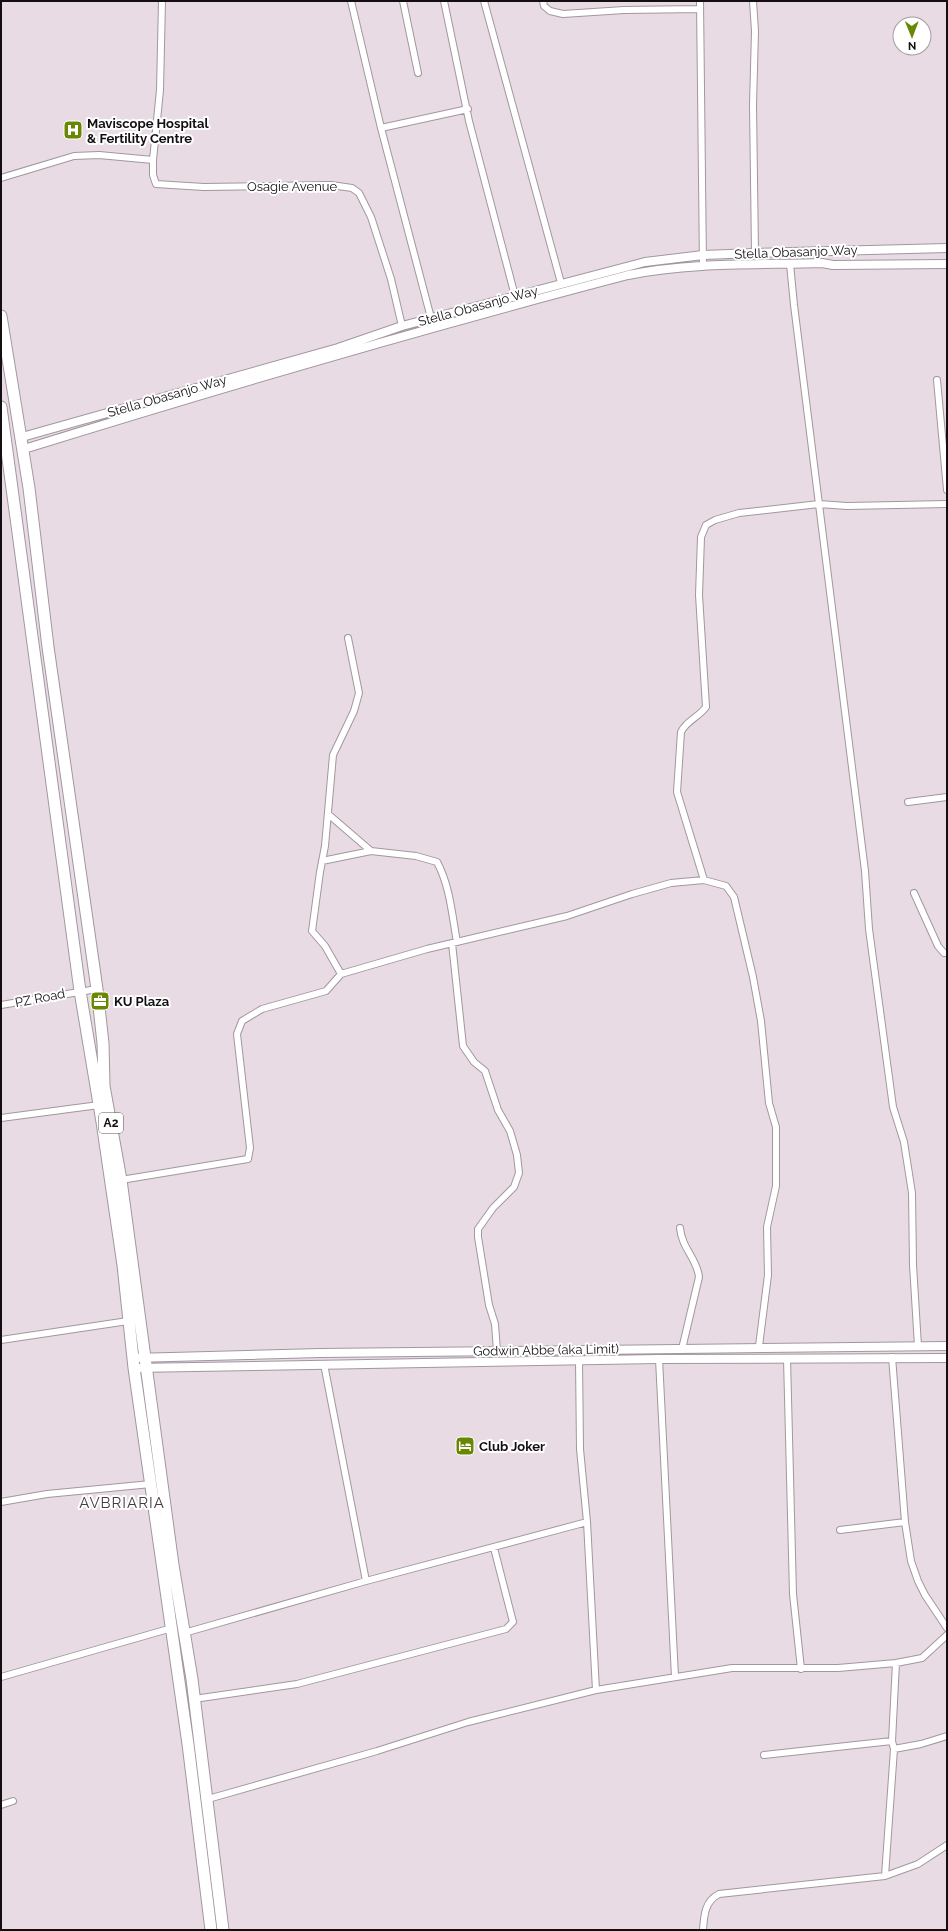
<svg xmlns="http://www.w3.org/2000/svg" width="948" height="1931" viewBox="0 0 948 1931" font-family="Raleway,sans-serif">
<rect width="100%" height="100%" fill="#e8dbe4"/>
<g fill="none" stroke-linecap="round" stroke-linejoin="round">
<g stroke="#a2979f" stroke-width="8">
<path id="minor" d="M 162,1 L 160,90 L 153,160 L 153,175 L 156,184 L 204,187 L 331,185 L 352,188 L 359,193 L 371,217 L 391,279 L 402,326
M 351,1 L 381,128 L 431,318
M 403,1 L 418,73
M 444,1 L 469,121 L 515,296
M 484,1 L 561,283
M 543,1 L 544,6 L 550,11 L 563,14 L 624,10 L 700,9
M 700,1 L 703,266
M 753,1 L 755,31 L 753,105 L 755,253
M 381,128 L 468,109
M 1,178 L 74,156 L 99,155 L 153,160
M 790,264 L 794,305 L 865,871 L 869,929 L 893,1107 L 904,1142 L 912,1193 L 913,1265 L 918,1346
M 937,380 L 947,490
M 908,802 L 947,797
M 328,814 L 371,851
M 322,861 L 371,851 L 416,856 L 437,862 C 450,886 452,915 457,942
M 914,893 L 938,946 L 944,953 L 947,953
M 452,943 L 463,1046 L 474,1062 L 485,1071 L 498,1110 L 510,1131 L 517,1155 L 519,1173 L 514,1187 L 493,1208 L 478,1229 L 478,1237 L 489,1305 L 495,1324 L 497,1351
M 341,974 L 325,946 L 312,931 L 320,872 L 325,846 L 333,755 L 354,711 L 359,693 L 348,638
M 1,1005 L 97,989
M 1,1118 L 99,1105
M 121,1180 L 248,1159 L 250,1148 L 237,1034 L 242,1021 L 262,1009 L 326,991 L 341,974 L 427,949 L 567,916 L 632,894 L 671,883 L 704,880
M 680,1228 C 682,1249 697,1258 699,1277 L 682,1349
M 1,1340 L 128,1321
M 759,1346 L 768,1275 L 767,1227 L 776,1186 L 776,1127 L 769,1103 L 761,1021 L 753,977 L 734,897 L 726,886 L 704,880 L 677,792 L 681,732 C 686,721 699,717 706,707 L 699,595 L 701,537 L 706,525 L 715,520 L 739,513 L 819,504 L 847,506 L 947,504
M 892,1357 L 905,1522 L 911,1561 L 918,1581 L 925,1595 L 947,1628
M 787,1358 L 793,1594 L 801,1669
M 659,1359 L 675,1677
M 579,1360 L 580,1449 L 587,1522 L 596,1690
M 324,1364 L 366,1581
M 1,1502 L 47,1494 L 151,1484
M 840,1530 L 905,1522
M 184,1633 L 366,1581 L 587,1522
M 1,1677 L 172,1628
M 194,1699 L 297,1684 L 506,1629 L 513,1622 L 494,1548
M 894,1749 L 921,1744 L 947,1736
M 764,1755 L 892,1741
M 208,1799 L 377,1751 L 468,1722 L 596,1690 L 732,1668 L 838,1668 L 896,1663 L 922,1658 L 947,1635
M 1,1805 L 13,1801
M 885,1876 L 894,1749 L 892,1741 L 896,1663
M 703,1930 C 704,1915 705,1901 719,1894 L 885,1876 L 918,1864 L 947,1845"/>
</g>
<g stroke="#a2979f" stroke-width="10">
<path id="tertiary" d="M 22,437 L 338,348 L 402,326 L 645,262 L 703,255 L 755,253 L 947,248
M 24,449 C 224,387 425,328 628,275 C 692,262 758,265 822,263 L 833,265 L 947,264
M 133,1358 L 320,1353 L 947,1346
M 134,1368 L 659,1359 L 947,1358"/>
</g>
<g stroke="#a2979f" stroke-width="13">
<path id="trunk" d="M 1,316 L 29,488 L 48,647 L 97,989 L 103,1043 L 104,1086 L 121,1180 L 173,1565 L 192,1679 L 223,1930
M 1,407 L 80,991 L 102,1122 L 123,1265 L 134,1368 L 188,1744 L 211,1930"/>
</g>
<use href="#minor" stroke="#fff" stroke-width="6"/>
<use href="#tertiary" stroke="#fff" stroke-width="8"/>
<use href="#trunk" stroke="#fff" stroke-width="11"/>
</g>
<defs>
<g id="hospital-square" transform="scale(1)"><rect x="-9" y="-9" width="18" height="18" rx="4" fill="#688803" stroke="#fff"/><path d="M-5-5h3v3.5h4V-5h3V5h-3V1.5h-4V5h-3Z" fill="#fff"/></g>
<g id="office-square" transform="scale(1)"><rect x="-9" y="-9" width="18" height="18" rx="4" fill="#688803" stroke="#fff"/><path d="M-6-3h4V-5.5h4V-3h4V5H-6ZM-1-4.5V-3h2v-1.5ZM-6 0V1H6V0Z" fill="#fff"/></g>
<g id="hotel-square" transform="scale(1)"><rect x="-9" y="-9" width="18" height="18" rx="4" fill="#688803" stroke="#fff"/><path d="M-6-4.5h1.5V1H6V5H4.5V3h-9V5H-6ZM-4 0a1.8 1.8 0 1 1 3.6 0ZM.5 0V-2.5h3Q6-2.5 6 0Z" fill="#fff"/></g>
</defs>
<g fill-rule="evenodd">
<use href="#hospital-square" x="73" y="130"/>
<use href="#office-square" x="100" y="1001"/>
<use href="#hotel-square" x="465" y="1446"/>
</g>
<g text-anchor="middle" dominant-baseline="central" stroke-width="4" stroke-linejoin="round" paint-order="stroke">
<rect fill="#fff" stroke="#595658" stroke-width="1" x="99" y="1113" width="24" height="20" rx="3"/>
<g font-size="12" font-weight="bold" fill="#120e11">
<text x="111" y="1123">A2</text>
</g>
<g font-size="13" font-weight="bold" fill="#120e11" stroke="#fff" text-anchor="start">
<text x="87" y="123">Maviscope Hospital<tspan x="87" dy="15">&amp; Fertility Centre</tspan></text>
<text x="114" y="1001">KU Plaza</text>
<text x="479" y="1446">Club Joker</text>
</g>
<g font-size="13" fill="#120e11" stroke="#fff">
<text x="292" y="186">Osagie Avenue</text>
<text transform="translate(796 252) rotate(-2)">Stella Obasanjo Way</text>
<text transform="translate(478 306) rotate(-15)">Stella Obasanjo Way</text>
<text transform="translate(167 396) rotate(-16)">Stella Obasanjo Way</text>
<text transform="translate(40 998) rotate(-11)">PZ Road</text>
<text transform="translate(546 1350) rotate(-1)">Godwin Abbe (aka Limit)</text>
</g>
<g font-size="15" letter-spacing="1" fill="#453b42" stroke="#fff">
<text x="122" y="1503">AVBRIARIA</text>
</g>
</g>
<rect width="948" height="1931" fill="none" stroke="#120e11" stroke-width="4"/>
<g transform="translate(912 36) rotate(179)"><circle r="19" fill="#ffffff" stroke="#a09fa0"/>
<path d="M0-3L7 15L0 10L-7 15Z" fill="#688803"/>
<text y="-6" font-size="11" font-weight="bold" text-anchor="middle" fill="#120e11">N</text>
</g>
</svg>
